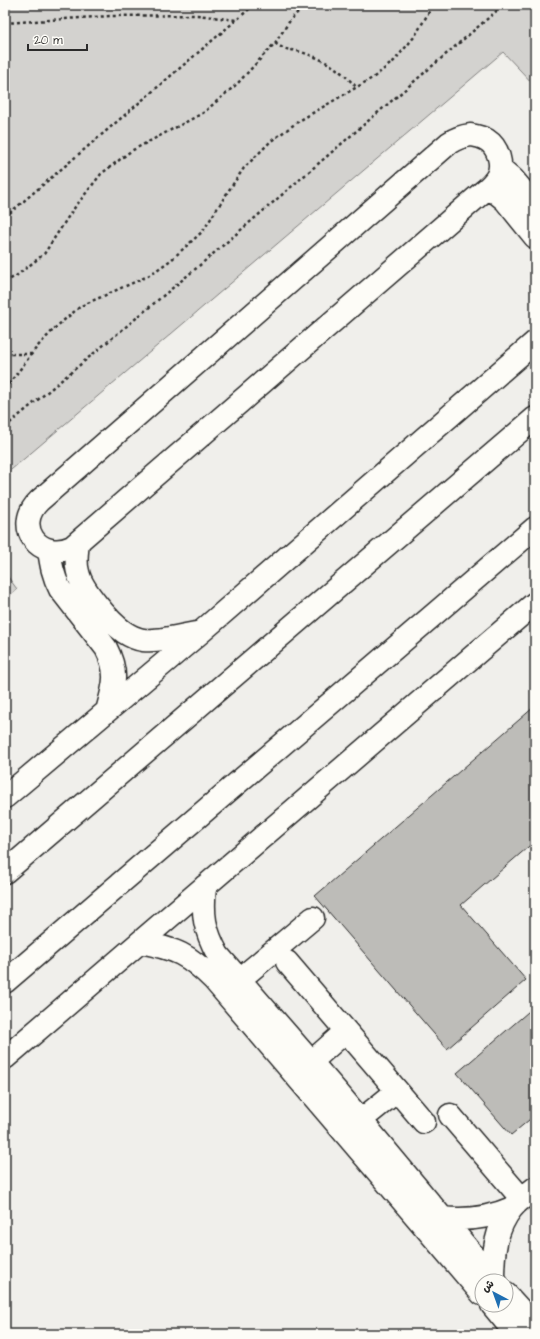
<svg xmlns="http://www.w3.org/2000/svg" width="540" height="1339" viewBox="0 0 540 1339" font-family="'Architects Daughter','Playpen Sans Arabic',sans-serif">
<rect width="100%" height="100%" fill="#f0efeb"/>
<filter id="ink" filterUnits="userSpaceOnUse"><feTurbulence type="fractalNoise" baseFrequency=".025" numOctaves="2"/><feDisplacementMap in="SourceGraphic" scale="8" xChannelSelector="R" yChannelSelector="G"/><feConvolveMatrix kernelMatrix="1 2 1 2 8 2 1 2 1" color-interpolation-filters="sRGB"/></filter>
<g filter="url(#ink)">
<path fill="#d3d2cf" stroke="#7f7e7d" d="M 5,5 L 535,5 L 535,86 L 503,52 L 5,475 Z
M 5,573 L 17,589 L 5,599 Z"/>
<path fill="#bdbcb8" stroke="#2b2b2b" d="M 534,707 L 535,708 L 535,841 L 461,905 L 526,980 L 447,1049 L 315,896 Z
M 535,1006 L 535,1115 L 511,1135 L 457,1073 Z"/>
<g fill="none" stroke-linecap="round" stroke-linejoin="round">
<g stroke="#2b2b2b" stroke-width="25">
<path id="minor" d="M 471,135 C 477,136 482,137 487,140 C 498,147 504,165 497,177 C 494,182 489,187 484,191 L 72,547 C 39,562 13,526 39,501 L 449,143 C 456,138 463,136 471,135 Z
M 500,168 L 513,179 L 535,205
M 489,187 L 505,200 L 535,237
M 78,542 C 77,552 75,562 78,572 C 81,589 110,622 124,632 C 130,636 137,639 143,640 C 159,642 185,635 201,632
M 49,550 C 51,564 53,576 60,589 L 106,648 C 119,673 114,686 107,711
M 5,797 L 201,632 L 535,342
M 205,886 C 202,915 204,929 218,955 L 339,1094 L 495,1281
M 140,942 C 176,949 188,954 214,980 L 482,1294
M 287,962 L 424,1122
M 239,980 L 313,918
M 5,1058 L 535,603
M 311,1062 L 346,1031
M 450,1115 L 522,1199
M 361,1120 L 397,1091
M 442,1218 C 468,1221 489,1218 512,1208
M 493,1279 C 493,1254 495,1229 512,1208 C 518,1201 527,1194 535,1188
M 506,1294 L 535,1326
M 492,1305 L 516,1334"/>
</g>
<g stroke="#2b2b2b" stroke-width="25">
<path id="major" d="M 5,872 L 535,418
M 5,982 L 535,528"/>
</g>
<path stroke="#2b2b2b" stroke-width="2.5" stroke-dasharray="3 3" stroke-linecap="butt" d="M 5,23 L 110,16 L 197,15 L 236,20
M 275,43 C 287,52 288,48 301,52 C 326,60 339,68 357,88
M 5,217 L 254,5
M 5,282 L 16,276 L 44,254 L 72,211 L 101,174 L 131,151 L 203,113 L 237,84 L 275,43 L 291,19 L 305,5
M 5,354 L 32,354
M 5,389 L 37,347 L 57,326 L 81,306 L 148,276 L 171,260 L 203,231 L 229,190 L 244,168 L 271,141 L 299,121 L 374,77 L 394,61 L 415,36 L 433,5
M 5,427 L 193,271 L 500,8"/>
<use href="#minor" stroke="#fdfcf7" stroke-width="22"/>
<use href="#major" stroke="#fdfcf7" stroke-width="22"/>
</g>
</g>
<rect width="540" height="1339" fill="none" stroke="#fdfcf7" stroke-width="20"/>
<rect x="10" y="10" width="520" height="1319" fill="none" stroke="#2b2b2b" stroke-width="1.5" filter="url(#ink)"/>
<g transform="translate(494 1293) rotate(319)"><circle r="19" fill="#fdfcf7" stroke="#a9a8a5"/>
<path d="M0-3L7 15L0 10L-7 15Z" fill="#1f6fb2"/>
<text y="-6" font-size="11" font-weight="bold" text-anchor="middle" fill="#2b2b2b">ش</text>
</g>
<path d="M28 44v6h59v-6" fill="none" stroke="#2b2b2b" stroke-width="2"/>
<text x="34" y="44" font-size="12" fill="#2b2b2b" stroke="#fdfcf7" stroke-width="3" paint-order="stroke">20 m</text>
</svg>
